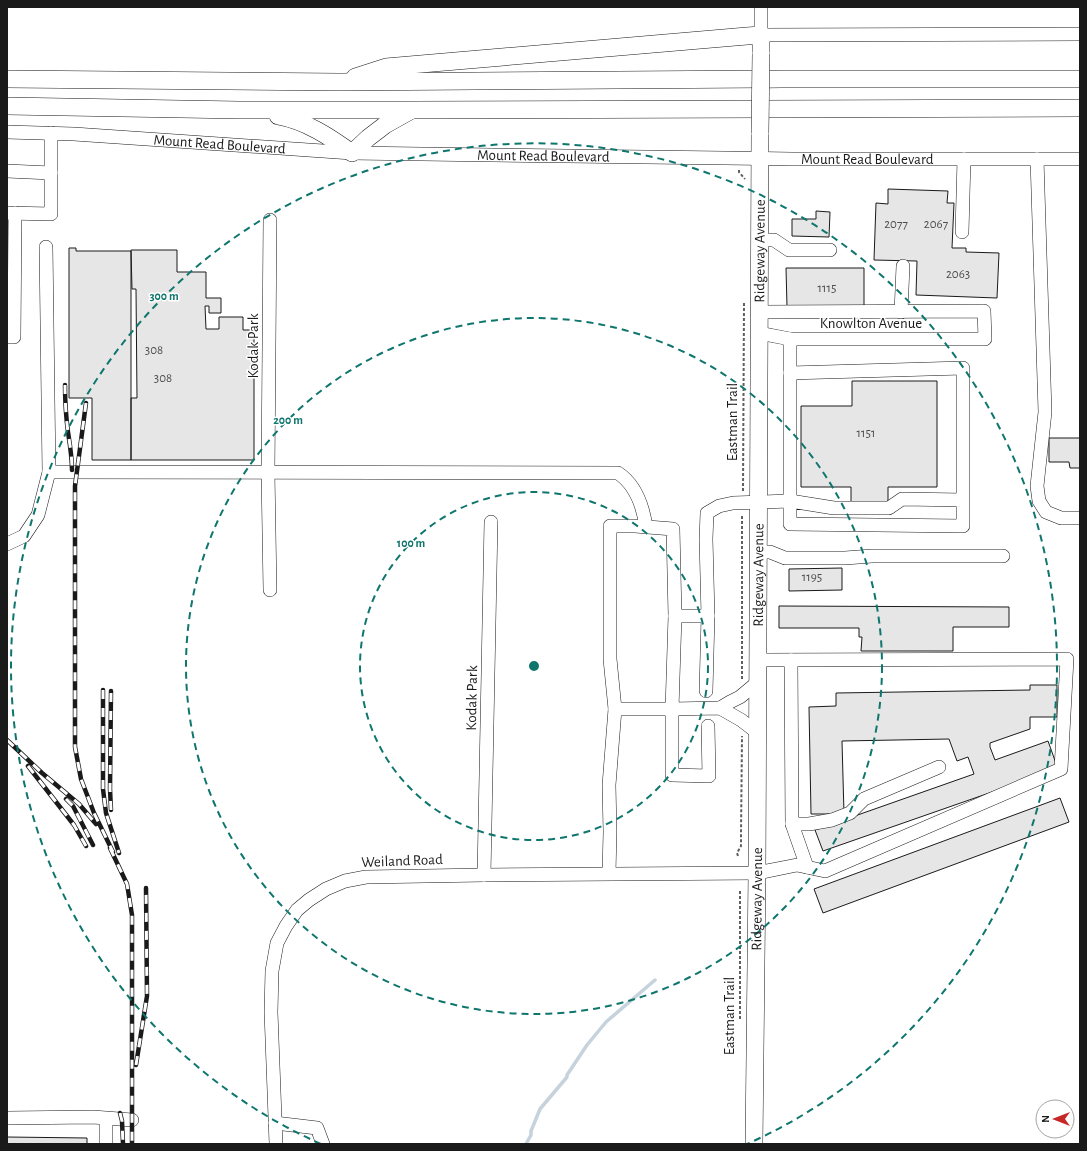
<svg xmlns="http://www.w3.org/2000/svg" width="1087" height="1151" viewBox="0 0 1087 1151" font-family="'Alegreya Sans',sans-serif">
<rect width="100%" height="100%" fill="#fff"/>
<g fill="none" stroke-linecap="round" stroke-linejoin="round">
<path stroke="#c6d2dc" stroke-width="3.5" d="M 526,1144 L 531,1135 L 531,1131 L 540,1109 L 567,1077 L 567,1075 L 587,1045 L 606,1022 L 655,980"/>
</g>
<path fill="#e6e6e6" stroke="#1a1a1a" d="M 888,189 L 948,191 L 947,203 L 954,203 L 952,248 L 966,248 L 966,252 L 999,253 L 997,298 L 916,295 L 917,261 L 874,260 L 876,203 L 888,204 Z
M 816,211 L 830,212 L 829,237 L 792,236 L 792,219 L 816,219 Z
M 69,248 L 76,248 L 76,251 L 131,251 L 131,460 L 92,460 L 92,398 L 69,398 Z
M 131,250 L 177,250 L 177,272 L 206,272 L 206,298 L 221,298 L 221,313 L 209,313 L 209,306 L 205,306 L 206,329 L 219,329 L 219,317 L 243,317 L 243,330 L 254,330 L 254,460 L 131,460 L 131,398 L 137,398 L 136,289 L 132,289 Z
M 786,268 L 864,268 L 864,306 L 787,307 Z
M 852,381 L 937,381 L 937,487 L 888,487 L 888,503 L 851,503 L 851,487 L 801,487 L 801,406 L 852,406 Z
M 1049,438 L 1080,438 L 1080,468 L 1070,468 L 1069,462 L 1049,462 Z
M 842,568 L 842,590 L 789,591 L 789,569 Z
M 779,606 L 1009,607 L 1009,627 L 953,627 L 953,651 L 861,651 L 862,637 L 859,637 L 859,628 L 779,628 Z
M 1030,685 L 1057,685 L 1057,717 L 1030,717 L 1030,729 L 990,743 L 990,747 L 995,760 L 1048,741 L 1058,769 L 823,851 L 815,830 L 974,774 L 968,757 L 957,761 L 949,739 L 842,741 L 844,814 L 811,814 L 809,707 L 836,706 L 836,693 L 1030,690 Z
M 1060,798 L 1069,822 L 823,913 L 814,889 Z
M 7,1137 L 87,1138 L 87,1144 L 7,1144 Z"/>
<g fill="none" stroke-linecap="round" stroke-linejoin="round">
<g stroke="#1a1a1a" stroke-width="14">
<g id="minor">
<path d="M 761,7 L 761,35 L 1080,34"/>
<path id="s1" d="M 7,132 L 74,134 L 352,153 L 792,159 L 1080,159"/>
<path d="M 1037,159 L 1045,412 L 1037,486 L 1039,501 L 1046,512 L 1061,518 L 1080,518"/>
<path d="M 7,171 L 51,173"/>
<path d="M 7,213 L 51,214 L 51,133"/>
<path d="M 270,220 L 268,473 L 270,590"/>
<path d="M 962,232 L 964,159"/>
<path d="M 760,240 L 774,240 L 789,250 L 830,250"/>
<path d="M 901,312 L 903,266"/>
<path d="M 759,333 L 790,339 L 985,339 L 984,311 L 759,312"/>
<path d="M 7,337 L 14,337 L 15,213"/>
<path d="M 790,373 L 963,368 L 963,526 L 790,524 L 790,501 L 834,508 L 889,508 L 902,499 L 963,500"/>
<path d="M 49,472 L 618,473 C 636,485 643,506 646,527"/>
<path d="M 7,544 L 24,536 L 38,515 L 49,472 L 46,247"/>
<path d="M 758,552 L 770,552 L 785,558 L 845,558 L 872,556 L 1003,556"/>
<path d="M 791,660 L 792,824 L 807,867"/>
<path d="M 706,691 L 708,616"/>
<path d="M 720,708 L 730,702 L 740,697 L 758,682"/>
<path d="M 615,709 L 610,659 L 610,526 L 635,526 L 673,529 L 675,616"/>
<path d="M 758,733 L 741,720 L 720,708 L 672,709 L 675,616 L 708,616 L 706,539 L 707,513 L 719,506 L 733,503 L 790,501 L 790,339"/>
<path d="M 792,824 L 809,824 L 832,820 L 850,813 L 864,799 L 939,767"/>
<path d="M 609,873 L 610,832 L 609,785 L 615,709 L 672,709 L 672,775 L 709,776 L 708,726"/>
<path d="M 484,875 L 491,522"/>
<path d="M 7,1118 L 93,1117 L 132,1120"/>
<path d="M 106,1119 L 106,1144"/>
<path d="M 275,1123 L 317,1128 L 323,1144"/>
<path d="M 276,1144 L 271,1012 L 272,971 L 277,943 L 286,926 L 297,910 L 309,900 L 326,889 L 345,881 L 366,877 L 484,875 L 757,873 L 797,865 L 825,871 L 1061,769 L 1067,659 L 758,660"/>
</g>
</g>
<g stroke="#1a1a1a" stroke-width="18">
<g id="major">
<path d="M 355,77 L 386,67 L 747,36 L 761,35 L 761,54"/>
<path d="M 7,79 L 339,82 L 782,79 L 1080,79"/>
<path d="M 7,106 L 239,110 L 411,110 L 1080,108"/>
<path d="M 278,116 C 306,121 330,137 352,153 L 368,138 L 385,125 L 410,111"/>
<path id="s2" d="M 754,1144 L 757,873 L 760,133"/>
</g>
</g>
<path stroke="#5f5f5f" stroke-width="2" stroke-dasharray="3 2" stroke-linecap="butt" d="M 739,170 L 739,172 L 745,179
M 743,491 L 744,303
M 742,679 L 742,515
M 738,856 L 737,853 L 741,846 L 741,834 L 742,736
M 740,1019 L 740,889"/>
<use href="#minor" stroke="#fff" stroke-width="13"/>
<use href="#major" stroke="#fff" stroke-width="17"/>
<g stroke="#1a1a1a" stroke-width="4.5">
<path id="rail" d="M 65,385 C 65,401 66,417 68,432 C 70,445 72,457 72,470
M 86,403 L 75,486 L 75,747 L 81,779 L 94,813 L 113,852
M 103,690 L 103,789 L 106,813 L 119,853
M 7,740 L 42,773 L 79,804 L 96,824
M 28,766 L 74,825 L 86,846
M 66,799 L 73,806 L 93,845
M 111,810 L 110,789 L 111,691
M 110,848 L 127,884 L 132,915 L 132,1144
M 136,1065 L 147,996 L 146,888
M 120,1113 L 122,1121 L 123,1144"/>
</g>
<use href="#rail" stroke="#fff" stroke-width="3" stroke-dasharray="9" stroke-linecap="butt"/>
<g stroke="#1a1a1a" stroke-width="18" stroke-linecap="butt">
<path id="major-bridge" d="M 760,133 L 761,54"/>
</g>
<use href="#major-bridge" stroke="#fff" stroke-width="17"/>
</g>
<g fill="none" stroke="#0f766e" stroke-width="2" stroke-dasharray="7 5">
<circle cx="534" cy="666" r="174"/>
<circle cx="534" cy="666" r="348"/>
<path d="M321 1144A523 523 0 1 1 747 1144"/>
</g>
<g text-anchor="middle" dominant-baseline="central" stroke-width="3" stroke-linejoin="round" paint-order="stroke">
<g font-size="13" fill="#4d4d4d">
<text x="896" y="224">2077</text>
<text x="936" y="224">2067</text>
<text x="958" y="274">2063</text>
<text x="827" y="288">1115</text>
<text x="154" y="350">308</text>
<text x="163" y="378">308</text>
<text x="866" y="433">1151</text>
<text x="812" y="577">1195</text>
</g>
<g font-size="15" fill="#1a1a1a" stroke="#fff">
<text stroke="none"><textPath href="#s1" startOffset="213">Mount Read Boulevard</textPath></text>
<text stroke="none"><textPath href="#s1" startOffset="537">Mount Read Boulevard</textPath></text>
<text stroke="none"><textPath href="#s1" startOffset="861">Mount Read Boulevard</textPath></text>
<text stroke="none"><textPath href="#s2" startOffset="893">Ridgeway Avenue</textPath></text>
<text x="871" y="323">Knowlton Avenue</text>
<text transform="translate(253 346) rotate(-90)">Kodak Park</text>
<text transform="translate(732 422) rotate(-90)">Eastman Trail</text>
<text stroke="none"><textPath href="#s2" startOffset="569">Ridgeway Avenue</textPath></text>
<text transform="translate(472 698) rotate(-89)">Kodak Park</text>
<text transform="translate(402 861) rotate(-2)">Weiland Road</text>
<text stroke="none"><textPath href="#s2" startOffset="245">Ridgeway Avenue</textPath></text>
<text transform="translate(729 1016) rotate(-90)">Eastman Trail</text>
</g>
</g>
<circle cx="534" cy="666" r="6" fill="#0f766e" stroke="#fff" stroke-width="2"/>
<g font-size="12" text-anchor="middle" font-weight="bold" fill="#0f766e" stroke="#fff" stroke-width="3" stroke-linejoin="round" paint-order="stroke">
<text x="164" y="300">300 m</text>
<text x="288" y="424">200 m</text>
<text x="411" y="547">100 m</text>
</g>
<rect width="1087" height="1151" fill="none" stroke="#1a1a1a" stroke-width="16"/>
<g transform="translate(1055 1119) rotate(270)"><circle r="19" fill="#ffffff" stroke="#a3a3a3"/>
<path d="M0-3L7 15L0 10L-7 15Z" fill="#c62828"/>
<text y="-6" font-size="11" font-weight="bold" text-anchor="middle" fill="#1a1a1a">N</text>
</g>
</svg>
